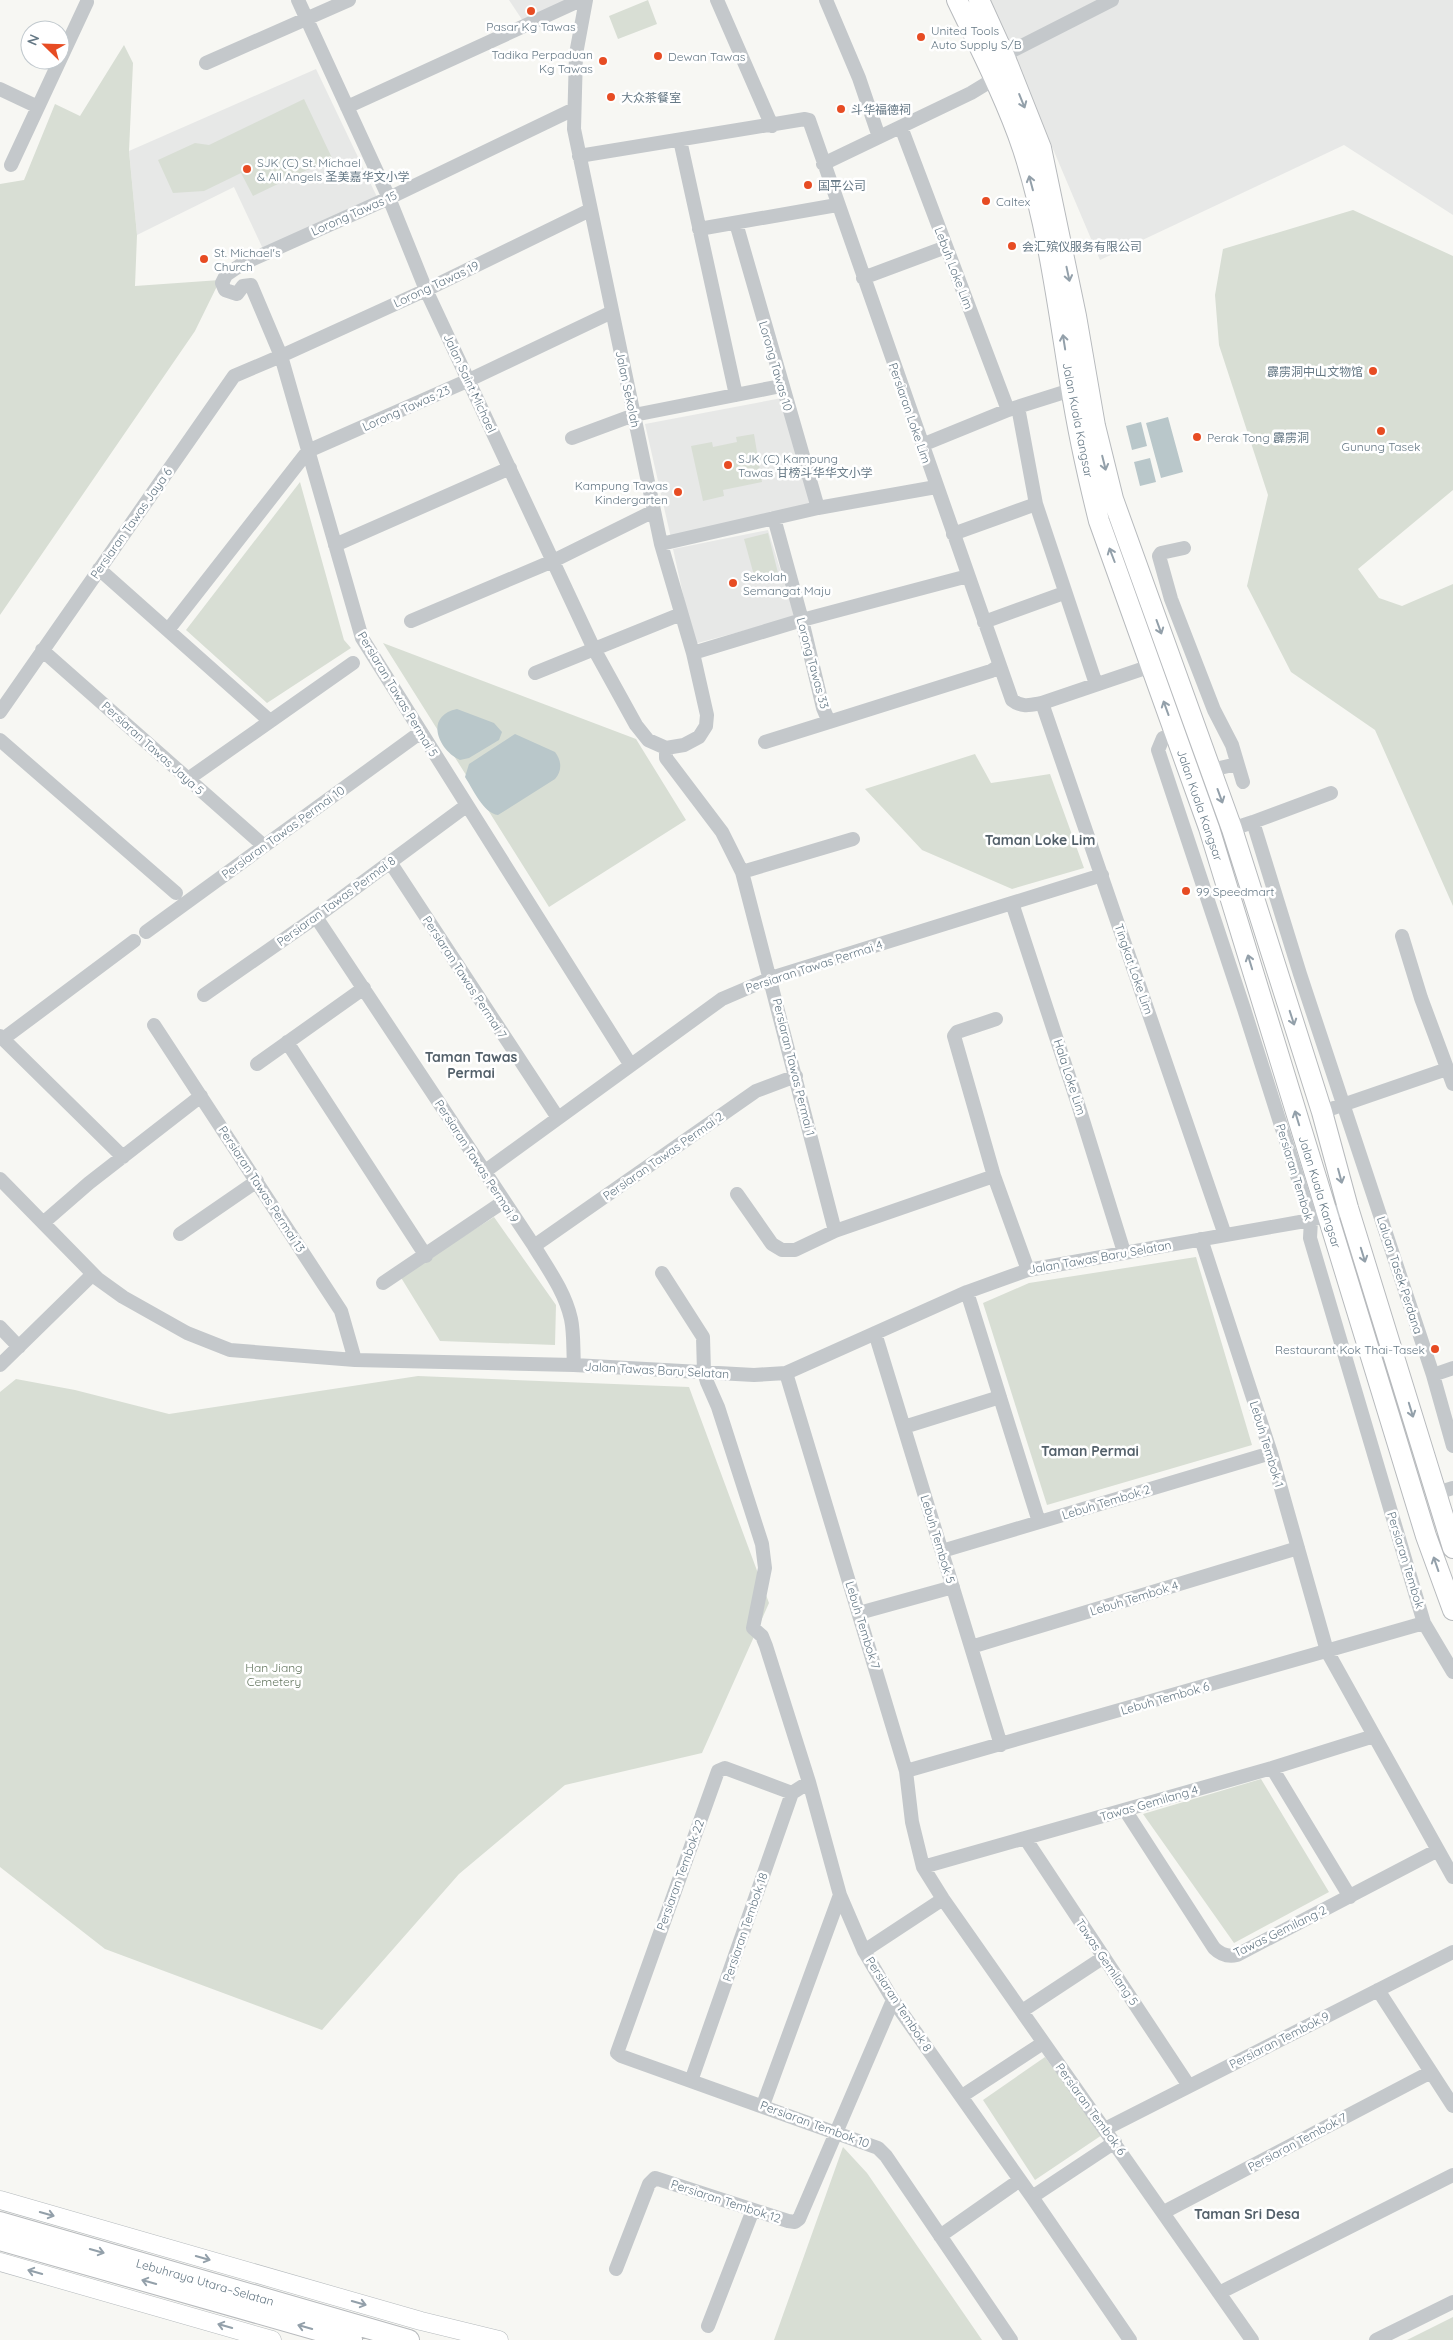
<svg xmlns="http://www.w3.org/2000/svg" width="1453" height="2340" viewBox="0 0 1453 2340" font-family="Quicksand,'Noto Sans SC',sans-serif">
<rect width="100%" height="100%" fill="#f7f7f3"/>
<path fill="#e7e8e7" d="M 509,0 L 570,0 L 523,21 Z
M 990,0 L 1453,0 L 1453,215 L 1344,145 L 1100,260 Z
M 316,69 L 378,199 L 263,249 L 234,187 L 137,235 L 129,151 Z
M 782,398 L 813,506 L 671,538 L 645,424 Z
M 768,530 L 795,617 L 694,644 L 673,549 Z"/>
<path fill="#d8ded4" d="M 648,0 L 657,24 L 618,39 L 609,16 Z
M 124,45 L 133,63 L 129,151 L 137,235 L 135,286 L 220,280 L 195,331 L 0,615 L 0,184 L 24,180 L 55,104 L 80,116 Z
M 304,99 L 332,158 L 253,196 L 241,173 L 204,191 L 173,193 L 158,160 L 195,143 L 209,145 Z
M 1353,210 L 1453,256 L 1453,490 L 1358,569 L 1379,598 L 1402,606 L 1453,584 L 1453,906 L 1375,730 L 1291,672 L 1247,586 L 1268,495 L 1219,345 L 1215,295 L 1223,249 Z
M 754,434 L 762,482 L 723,490 L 724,496 L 703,501 L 691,446 L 712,442 L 713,447 L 737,442 L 736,437 Z
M 300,482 L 344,640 L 351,648 L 267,703 L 186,630 Z
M 768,533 L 778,573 L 755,579 L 744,539 Z
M 383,643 L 636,739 L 686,820 L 549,907 Z
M 975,754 L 991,783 L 1050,774 L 1084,868 L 1012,889 L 922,850 L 865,789 Z
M 494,1217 L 556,1305 L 555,1345 L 440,1341 L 400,1276 Z
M 1196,1257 L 1252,1445 L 1047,1505 L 983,1303 L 1029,1283 Z
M 418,1376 L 689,1387 L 769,1603 L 702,1753 L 565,1785 L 459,1874 L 322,2030 L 105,1949 L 0,1867 L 0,1392 L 16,1379 L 75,1390 L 169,1414 Z
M 1261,1779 L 1329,1892 L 1234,1943 L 1143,1814 Z
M 1045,2057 L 1102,2135 L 1035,2180 L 983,2100 Z
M 843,2147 L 867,2173 L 982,2340 L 774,2340 Z
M 1453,2317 L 1453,2340 L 1407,2340 Z"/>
<path fill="#b9c7ca" d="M 1168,417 L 1183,472 L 1161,478 L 1146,423 Z
M 1141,422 L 1147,446 L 1132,450 L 1126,426 Z
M 1150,458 L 1156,482 L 1140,486 L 1134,462 Z
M 457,709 L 494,723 L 502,732 L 499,740 L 469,758 L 460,760 C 438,750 424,716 457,709 Z
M 515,734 L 555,752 C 562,761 562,771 555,779 L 498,815 C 483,813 473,789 465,777 L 469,764 Z"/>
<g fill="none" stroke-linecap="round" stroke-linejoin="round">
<g stroke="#b5babd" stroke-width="19">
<path id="major" d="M 0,2200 L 421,2321 L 499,2340
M 0,2262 L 272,2340"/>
</g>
<g stroke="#b7babd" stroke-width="22">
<path id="highway" d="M 957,0 C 979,46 1007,101 1023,149 C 1048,226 1058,307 1071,387 C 1078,432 1088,477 1099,521 L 1209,828 L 1426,1536 L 1453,1610
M 979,0 L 1004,55 L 1041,148 L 1076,316 L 1095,426 L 1113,499 L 1232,829 L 1322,1112 L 1348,1208 L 1453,1548
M 0,2222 L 409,2340
M 0,2240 L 352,2340"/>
</g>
<path stroke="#c4c8cb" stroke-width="14" d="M 298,0 L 389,198 L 426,290 L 594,649 L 636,725 L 648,740 L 666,748 L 684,745 L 699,737 L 706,726 L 707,715 L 693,653 L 661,544 L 574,129 L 576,54 L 586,0
M 717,0 L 772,126
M 826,0 L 859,78 L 879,137
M 206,63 L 349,0
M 0,89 L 38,107
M 347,107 L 581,0
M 574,109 L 389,198 L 242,264 L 226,275 L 222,283 L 225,290 L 237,294 L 243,286 L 251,285 L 281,356 L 362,638 L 630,1064
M 901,127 L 1008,410
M 680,140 L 736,395
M 579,156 L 805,119 L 809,120 L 1012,700 C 1022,708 1031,705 1042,703 L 1151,666
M 823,164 L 971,93 L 994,79 L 1004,55 L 1112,0
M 11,165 L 87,2
M 736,223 L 818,508
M 699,229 L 837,205
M 863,278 L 946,247
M 1018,407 L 1036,504 L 1096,684
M 572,438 L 634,415 L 781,386
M 922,445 L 1008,410 L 1071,390
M 774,518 L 802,620 L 823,708 L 829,722 L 991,671 L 999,666
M 953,534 L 1036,504
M 661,544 L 818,508 L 936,487
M 335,545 L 510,468
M 1184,548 L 1161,553 L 1159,556 L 1171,599 L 1214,710 L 1232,745 L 1243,782
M 99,569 L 270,721
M 411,621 L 553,561 L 654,511
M 984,622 L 1064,593
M 168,630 L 308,451 L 469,380 L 612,312
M 42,650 L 264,846
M 693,653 L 802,620 L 968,576
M 535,673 L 681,614
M 1042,703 L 1225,1235
M 0,712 L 234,376 L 281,356 L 426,290 L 590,210
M 1176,734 L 1163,738 L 1158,750 L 1244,1009 L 1311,1220 L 1310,1238 L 1424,1623 L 1453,1672
M 0,740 L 176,893
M 765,742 L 829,722
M 666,748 L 666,758 L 722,832 L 742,872 L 835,1231
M 1211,770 L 1237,764
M 188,779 L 353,663
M 1253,822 L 1331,793
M 1232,829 L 1253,822 L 1300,974 L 1433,1375 L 1453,1446
M 390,862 L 558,1118
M 742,872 L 853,839
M 1012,903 L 1077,1101 L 1124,1252
M 316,917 L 534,1246 C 548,1269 565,1292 571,1319 C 574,1333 573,1350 574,1365
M 146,932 L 421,732
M 1402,936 L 1421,998 L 1453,1084
M 204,995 L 316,917 L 466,806
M 996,1019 L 957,1032 L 954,1036 L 994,1176 L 1028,1270
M 154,1025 L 341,1311 L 355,1360
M 0,1036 L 123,1157
M 3,1039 L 134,941
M 287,1042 L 426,1256
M 257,1064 L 364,988
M 1322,1112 L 1447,1069
M 484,1172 L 722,999 L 771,978 L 1102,875
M 0,1179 L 98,1279 L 123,1297 L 187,1333 L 230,1350 L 355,1360 L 574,1365 L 754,1375 L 786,1373 L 967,1292 L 1028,1270 L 1311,1220 L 1336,1212
M 737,1194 L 772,1244 L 782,1250 L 795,1250 L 835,1231 L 994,1176
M 43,1223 L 89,1183 L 201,1096
M 180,1234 L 257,1181
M 1201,1239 L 1271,1453 L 1327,1651 L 1453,1877
M 534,1246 L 756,1091 L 796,1076
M 662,1273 L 703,1337 L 704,1372 L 707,1382 L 718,1407 L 762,1544 L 765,1568 L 753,1628 L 762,1636 L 766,1646 L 809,1782 L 840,1895 L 864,1951 L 893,2000 L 1032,2197 L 1130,2340
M 383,1283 L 503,1202
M 967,1292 L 1039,1522
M 0,1327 L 19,1347
M 875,1333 L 1001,1745
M 0,1365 L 93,1274
M 786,1373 L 906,1771 L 912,1822 L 923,1867 L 943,1899 L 1252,2340
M 1433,1375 L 1453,1368
M 904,1427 L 1000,1397
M 1437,1493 L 1453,1488
M 942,1551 L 1271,1453
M 859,1613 L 953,1587
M 971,1647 L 1298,1548
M 1272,1768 L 1350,1897
M 906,1771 L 1424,1623
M 792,1793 L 725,1768 L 718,1771 L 617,2053 L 621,2056 L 878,2148 L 886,2156 L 1011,2340
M 1125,1810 L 1214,1948 C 1221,1955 1228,1957 1237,1955 L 1438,1850
M 1025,1838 L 1189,2086
M 923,1867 L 1272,1768 L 1374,1736
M 864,1951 L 943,1899
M 1378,1990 L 1453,2106
M 1022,2011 L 1104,1957
M 691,2081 L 792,1793 L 809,1782
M 962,2096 L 1043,2043
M 763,2105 L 840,1895
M 1105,2129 L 1453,1952
M 1032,2197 L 1115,2142
M 1164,2212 L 1431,2072
M 940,2236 L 1020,2180
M 616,2269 L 649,2184 L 655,2178 L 788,2221 L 795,2222 L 799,2219 L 893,2000
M 1219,2293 L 1453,2175
M 708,2326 L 753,2210
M 1376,2340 L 1453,2302"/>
<use href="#major" stroke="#fff" stroke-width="18"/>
<use href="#highway" stroke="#fff" stroke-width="20"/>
</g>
<defs><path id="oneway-shaft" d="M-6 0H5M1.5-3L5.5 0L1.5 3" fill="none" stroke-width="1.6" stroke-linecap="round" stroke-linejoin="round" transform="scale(1.25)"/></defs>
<g stroke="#93a0aa">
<use href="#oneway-shaft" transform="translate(1022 101) rotate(68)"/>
<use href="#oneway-shaft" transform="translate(1031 183) rotate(-105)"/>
<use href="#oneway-shaft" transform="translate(1068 274) rotate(78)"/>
<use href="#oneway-shaft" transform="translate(1064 342) rotate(-99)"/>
<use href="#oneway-shaft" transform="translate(1104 463) rotate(76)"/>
<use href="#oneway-shaft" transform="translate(1112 555) rotate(-111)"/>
<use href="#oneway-shaft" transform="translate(1159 627) rotate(70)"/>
<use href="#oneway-shaft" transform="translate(1166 708) rotate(-110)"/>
<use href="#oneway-shaft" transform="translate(1220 796) rotate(70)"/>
<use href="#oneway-shaft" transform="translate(1250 962) rotate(-107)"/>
<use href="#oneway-shaft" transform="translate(1292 1018) rotate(72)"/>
<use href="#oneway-shaft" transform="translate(1297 1118) rotate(-107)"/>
<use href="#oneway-shaft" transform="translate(1340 1176) rotate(75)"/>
<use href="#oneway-shaft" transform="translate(1363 1255) rotate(73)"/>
<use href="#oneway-shaft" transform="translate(1411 1410) rotate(73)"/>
<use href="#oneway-shaft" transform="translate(1436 1564) rotate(-109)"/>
<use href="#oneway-shaft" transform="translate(47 2214) rotate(16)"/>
<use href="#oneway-shaft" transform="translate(97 2251) rotate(16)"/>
<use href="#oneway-shaft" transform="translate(203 2258) rotate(16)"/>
<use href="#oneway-shaft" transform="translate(35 2272) rotate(-164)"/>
<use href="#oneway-shaft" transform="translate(149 2282) rotate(-164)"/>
<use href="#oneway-shaft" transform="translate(359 2303) rotate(16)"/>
<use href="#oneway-shaft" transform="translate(225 2326) rotate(-164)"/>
<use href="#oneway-shaft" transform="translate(305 2327) rotate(-164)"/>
</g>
<g fill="#e74c23" stroke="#fff" stroke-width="2">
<circle cx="531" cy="11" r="5"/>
<circle cx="921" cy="37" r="5"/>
<circle cx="658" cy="56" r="5"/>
<circle cx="603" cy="61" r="5"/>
<circle cx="611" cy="97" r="5"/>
<circle cx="841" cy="109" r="5"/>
<circle cx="247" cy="169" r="5"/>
<circle cx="808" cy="185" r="5"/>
<circle cx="986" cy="201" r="5"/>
<circle cx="1012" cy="246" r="5"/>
<circle cx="204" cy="259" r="5"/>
<circle cx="1373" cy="371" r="5"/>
<circle cx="1381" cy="431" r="5"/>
<circle cx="1197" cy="437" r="5"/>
<circle cx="728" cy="465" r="5"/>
<circle cx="678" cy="492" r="5"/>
<circle cx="733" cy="583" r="5"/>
<circle cx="1186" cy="891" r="5"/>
<circle cx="1435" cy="1349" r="5"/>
</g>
<g text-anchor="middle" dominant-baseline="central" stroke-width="5" stroke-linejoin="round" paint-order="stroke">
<g font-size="12" fill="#657885" stroke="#fff" text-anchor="start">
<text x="531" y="26" text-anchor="middle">Pasar Kg Tawas</text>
<text x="931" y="30">United Tools<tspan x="931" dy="14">Auto Supply S/B</tspan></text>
<text x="593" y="54" text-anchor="end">Tadika Perpaduan<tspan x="593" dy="14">Kg Tawas</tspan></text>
<text x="668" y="56">Dewan Tawas</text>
<text x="621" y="97">大众茶餐室</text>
<text x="851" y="109">斗华福德祠</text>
<text x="257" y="162">SJK (C) St. Michael<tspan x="257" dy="14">&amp; All Angels 圣美嘉华文小学</tspan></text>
<text x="818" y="185">国平公司</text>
<text x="996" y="201">Caltex</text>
<text x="1022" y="246">会汇殡仪服务有限公司</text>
<text x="214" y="252">St. Michael's<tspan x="214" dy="14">Church</tspan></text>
<text x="1363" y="371" text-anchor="end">霹雳洞中山文物馆</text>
<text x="1207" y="437">Perak Tong 霹雳洞</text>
<text x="1381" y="446" text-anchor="middle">Gunung Tasek</text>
<text x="738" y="458">SJK (C) Kampung<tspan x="738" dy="14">Tawas 甘榜斗华华文小学</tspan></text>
<text x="668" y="485" text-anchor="end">Kampung Tawas<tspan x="668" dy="14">Kindergarten</tspan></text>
<text x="743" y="576">Sekolah<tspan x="743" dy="14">Semangat Maju</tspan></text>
<text x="1196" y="891">99 Speedmart</text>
<text x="1425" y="1349" text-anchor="end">Restaurant Kok Thai-Tasek</text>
</g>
<g font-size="12" fill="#657885" stroke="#fff">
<text transform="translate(354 213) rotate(-24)">Lorong Tawas 15</text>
<text transform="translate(954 268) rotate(69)">Lebuh Loke Lim</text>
<text transform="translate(436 284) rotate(-25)">Lorong Tawas 19</text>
<text transform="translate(776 366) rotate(74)">Lorong Tawas 10</text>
<text transform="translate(470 383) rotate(65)">Jalan Saint Michael</text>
<text transform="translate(628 389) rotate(78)">Jalan Sekolah</text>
<text transform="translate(406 408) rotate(-24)">Lorong Tawas 23</text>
<text transform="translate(910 413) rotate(71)">Persiaran Loke Lim</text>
<text transform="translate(1078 420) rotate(79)">Jalan Kuala Kangsar</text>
<text transform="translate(131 523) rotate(-55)">Persiaran Tawas Jaya 6</text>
<text transform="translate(813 663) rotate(75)">Lorong Tawas 33</text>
<text transform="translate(398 694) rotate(59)">Persiaran Tawas Permai 5</text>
<text transform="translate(153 748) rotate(42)">Persiaran Tawas Jaya 5</text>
<text transform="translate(1200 805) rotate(71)">Jalan Kuala Kangsar</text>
<text transform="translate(283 832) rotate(-36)">Persiaran Tawas Permai 10</text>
<text transform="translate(336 901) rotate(-36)">Persiaran Tawas Permai 8</text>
<text transform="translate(814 966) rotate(-18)">Persiaran Tawas Permai 4</text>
<text transform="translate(1134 969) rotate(71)">Tingkat Loke Lim</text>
<text transform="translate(465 977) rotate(57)">Persiaran Tawas Permai 7</text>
<text transform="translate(794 1067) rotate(76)">Persiaran Tawas Permai 1</text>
<text transform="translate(1070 1077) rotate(72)">Hala Loke Lim</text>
<text transform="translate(663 1156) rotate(-35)">Persiaran Tawas Permai 2</text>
<text transform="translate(477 1161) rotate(57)">Persiaran Tawas Permai 9</text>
<text transform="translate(1295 1172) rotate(73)">Persiaran Tembok</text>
<text transform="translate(262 1189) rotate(57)">Persiaran Tawas Permai 13</text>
<text transform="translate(1320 1192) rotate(73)">Jalan Kuala Kangsar</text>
<text transform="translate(1100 1257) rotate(-10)">Jalan Tawas Baru Selatan</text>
<text transform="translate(1400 1275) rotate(72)">Laluan Tasek Perdana</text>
<text transform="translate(657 1370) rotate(3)">Jalan Tawas Baru Selatan</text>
<text transform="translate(1267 1444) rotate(73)">Lebuh Tembok 1</text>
<text transform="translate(1106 1502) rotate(-17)">Lebuh Tembok 2</text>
<text transform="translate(938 1539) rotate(73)">Lebuh Tembok 5</text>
<text transform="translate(1406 1560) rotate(73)">Persiaran Tembok</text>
<text transform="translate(1134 1598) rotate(-17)">Lebuh Tembok 4</text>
<text transform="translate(863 1625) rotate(73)">Lebuh Tembok 7</text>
<text transform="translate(1165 1698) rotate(-16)">Lebuh Tembok 6</text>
<text transform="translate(1149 1803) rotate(-16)">Tawas Gemilang 4</text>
<text transform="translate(680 1875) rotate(-70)">Persiaran Tembok 22</text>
<text transform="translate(745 1927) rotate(-71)">Persiaran Tembok 18</text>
<text transform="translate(1280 1931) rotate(-26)">Tawas Gemilang 2</text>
<text transform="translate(1107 1962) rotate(56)">Tawas Gemilang 5</text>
<text transform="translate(899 2004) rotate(57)">Persiaran Tembok 8</text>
<text transform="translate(1279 2040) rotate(-27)">Persiaran Tembok 9</text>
<text transform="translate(1091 2109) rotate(54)">Persiaran Tembok 6</text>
<text transform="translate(815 2124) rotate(20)">Persiaran Tembok 10</text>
<text transform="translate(1297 2142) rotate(-28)">Persiaran Tembok 7</text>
<text transform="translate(726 2201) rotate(18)">Persiaran Tembok 12</text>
<text transform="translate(205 2282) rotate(16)">Lebuhraya Utara–Selatan</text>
</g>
<g font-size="12" fill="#657760" stroke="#fff">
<text x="274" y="1667">Han Jiang<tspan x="274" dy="14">Cemetery</tspan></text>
</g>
<g font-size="14" font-weight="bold" fill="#53606a" stroke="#fff">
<text x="1040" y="840">Taman Loke Lim</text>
<text x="471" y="1057">Taman Tawas<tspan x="471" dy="16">Permai</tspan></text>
<text x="1090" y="1451">Taman Permai</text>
<text x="1247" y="2214">Taman Sri Desa</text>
</g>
</g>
<g transform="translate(45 45) rotate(293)"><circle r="24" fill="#ffffff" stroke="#c1c9ce"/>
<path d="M0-4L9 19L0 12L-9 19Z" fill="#e74c23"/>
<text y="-8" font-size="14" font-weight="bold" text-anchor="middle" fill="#657885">N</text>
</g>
</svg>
